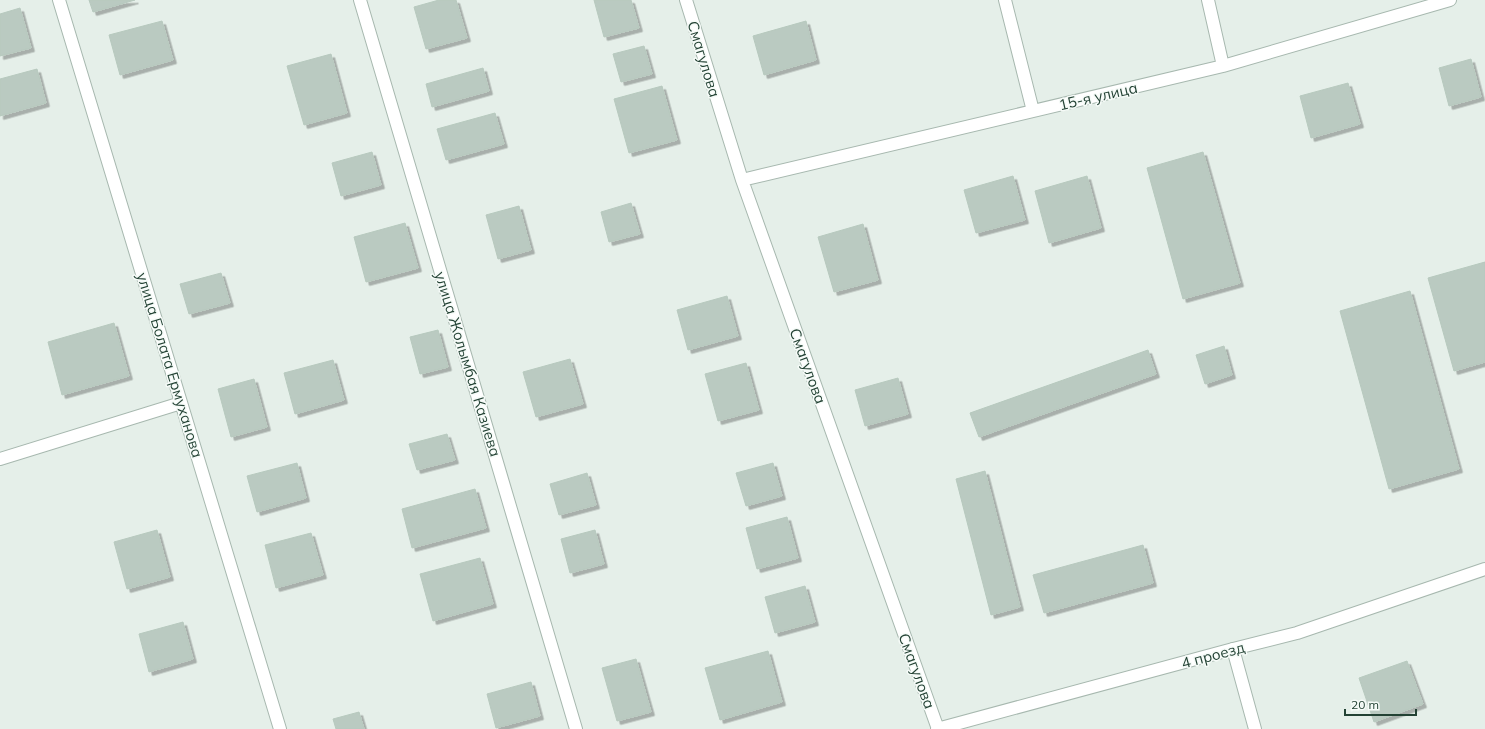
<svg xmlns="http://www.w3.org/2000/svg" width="1485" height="729" viewBox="0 0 1485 729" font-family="Mulish,sans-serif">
<defs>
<filter id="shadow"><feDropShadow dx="3.5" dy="3.5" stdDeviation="0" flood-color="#0004"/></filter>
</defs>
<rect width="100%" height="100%" fill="#e5efe9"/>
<path fill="#bacac1" stroke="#b7c9be" filter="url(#shadow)" d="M 89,0 L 135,0 L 93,12 Z
M 439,0 L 456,0 L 467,38 L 426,49 L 414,7 Z
M 594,0 L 631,0 L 639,28 L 604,37 Z
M 20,8 L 31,48 L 0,56 L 0,14 Z
M 162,21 L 173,60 L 120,75 L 109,35 Z
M 806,21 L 816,60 L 764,75 L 753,36 Z
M 644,46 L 652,74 L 621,82 L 613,54 Z
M 331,54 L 347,113 L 304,125 L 287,66 Z
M 1471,59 L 1481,97 L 1449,106 L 1439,68 Z
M 483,68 L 489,91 L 432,107 L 426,84 Z
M 37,69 L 46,103 L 0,116 L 0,79 Z
M 1348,83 L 1360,124 L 1311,138 L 1300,96 Z
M 662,86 L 677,140 L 629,153 L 614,99 Z
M 495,113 L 504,144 L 446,160 L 437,129 Z
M 372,152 L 381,185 L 341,196 L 332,163 Z
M 1203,152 L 1240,283 L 1183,299 L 1147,168 Z
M 1013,176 L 1025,220 L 976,233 L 964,190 Z
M 1087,176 L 1101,228 L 1049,243 L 1035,191 Z
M 631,203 L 640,234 L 609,242 L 601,212 Z
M 519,206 L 531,250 L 498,259 L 486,215 Z
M 405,223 L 418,268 L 366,282 L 354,237 Z
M 863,224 L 878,280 L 834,292 L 818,237 Z
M 1485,262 L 1485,362 L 1454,371 L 1428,278 Z
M 221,273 L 230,303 L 189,314 L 180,284 Z
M 1410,291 L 1459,469 L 1389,489 L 1340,311 Z
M 727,296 L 738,336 L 688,350 L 677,310 Z
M 114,323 L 129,376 L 62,395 L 48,342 Z
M 438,330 L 448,367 L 420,374 L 410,337 Z
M 1224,346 L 1232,375 L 1205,384 L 1196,355 Z
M 1148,350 L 1156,374 L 979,437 L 970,413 Z
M 570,359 L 583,404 L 536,417 L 523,372 Z
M 333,360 L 344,400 L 295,414 L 284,373 Z
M 746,363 L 759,410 L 718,421 L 705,374 Z
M 898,378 L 908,414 L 865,426 L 855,390 Z
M 254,379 L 267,427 L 231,437 L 218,389 Z
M 447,434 L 455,460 L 417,470 L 409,444 Z
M 297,463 L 306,498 L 257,512 L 247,476 Z
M 773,463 L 782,496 L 746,506 L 736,473 Z
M 985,471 L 1020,607 L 991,615 L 956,479 Z
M 587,473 L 596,505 L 559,515 L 550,484 Z
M 475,489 L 486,528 L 412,548 L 402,509 Z
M 787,517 L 798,558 L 757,569 L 746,528 Z
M 157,530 L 170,577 L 127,589 L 114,542 Z
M 595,530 L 604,564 L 570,573 L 561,539 Z
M 311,533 L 323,575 L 276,588 L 265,545 Z
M 1143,545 L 1153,583 L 1044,613 L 1033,575 Z
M 480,558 L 493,604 L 433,621 L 420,574 Z
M 805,586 L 815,622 L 775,633 L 765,597 Z
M 183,622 L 193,659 L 149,672 L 139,634 Z
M 768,651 L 782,702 L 720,720 L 705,668 Z
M 636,659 L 651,712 L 617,721 L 602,668 Z
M 1407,661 L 1423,704 L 1374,722 L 1359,678 Z
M 531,682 L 540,716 L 496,728 L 487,694 Z
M 359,712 L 364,729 L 336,729 L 333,719 Z"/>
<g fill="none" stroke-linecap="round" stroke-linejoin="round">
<g stroke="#a7b8af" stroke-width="14">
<path id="minor" d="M 59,0 L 280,729
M 360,0 L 576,729
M 686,0 L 742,180 L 938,729
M 1005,0 L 1033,111
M 1208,0 L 1223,66
M 742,180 L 1223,66 L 1450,0
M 0,459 L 181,403
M 937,729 L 1233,649"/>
</g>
<g stroke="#a7b8af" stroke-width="14">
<path id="tertiary" d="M 1255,729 L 1233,649 L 1297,633 L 1485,569"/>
</g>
<use href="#minor" stroke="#fff" stroke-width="12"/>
<use href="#tertiary" stroke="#fff" stroke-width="12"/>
</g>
<g text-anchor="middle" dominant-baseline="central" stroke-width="3" stroke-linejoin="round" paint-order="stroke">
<g font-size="15" fill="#234234" stroke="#f6fbf8">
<text transform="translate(704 59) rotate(73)">Смагулова</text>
<text transform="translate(1098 96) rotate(-13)">15-я улица</text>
<text transform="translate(468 364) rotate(73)">улица Жолымбая Казиева</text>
<text transform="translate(170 365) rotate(73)">улица Болата Ермуханова</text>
<text transform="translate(808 366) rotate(70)">Смагулова</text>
<text transform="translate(1213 655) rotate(-15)">4 проезд</text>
<text transform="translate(917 671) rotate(70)">Смагулова</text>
</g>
</g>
<path d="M1345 709v6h71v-6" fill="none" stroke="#234234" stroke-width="2"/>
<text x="1351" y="709" font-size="12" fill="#234234" stroke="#f6fbf8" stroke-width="3" paint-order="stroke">20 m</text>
</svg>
